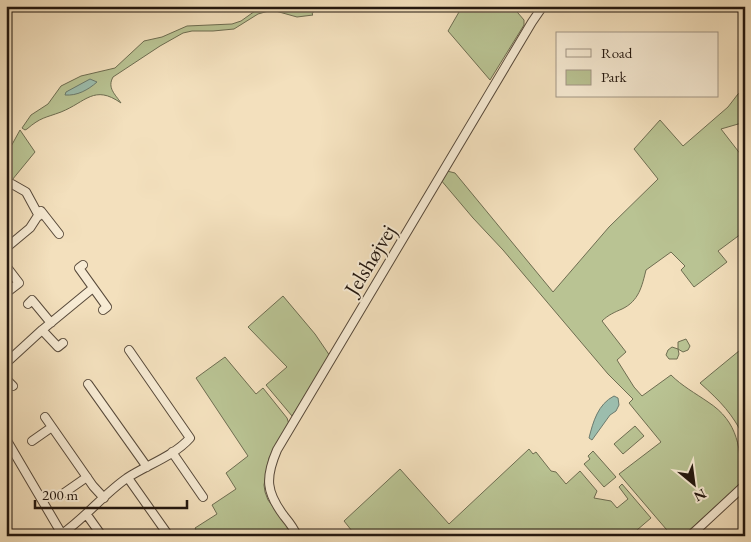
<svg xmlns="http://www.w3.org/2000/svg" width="751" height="542" viewBox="0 0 751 542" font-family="'EB Garamond',serif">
<rect width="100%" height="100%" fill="#f3e0bd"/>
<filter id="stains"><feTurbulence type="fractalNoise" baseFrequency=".004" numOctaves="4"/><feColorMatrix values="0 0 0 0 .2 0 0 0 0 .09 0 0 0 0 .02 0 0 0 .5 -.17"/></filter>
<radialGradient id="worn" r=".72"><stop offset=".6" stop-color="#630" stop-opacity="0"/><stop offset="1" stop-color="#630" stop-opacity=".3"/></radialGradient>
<path fill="#b9c393" stroke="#6e6d51" d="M 262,6 L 317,6 L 312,14 L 313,15 L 297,17 L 272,10 L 258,14 L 234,29 L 213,31 L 192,31 L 183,33 L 160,46 L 113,77 C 107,88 115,94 121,103 C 94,84 86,102 61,112 C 45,118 41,117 27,129 L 25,130 L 22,128 L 31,115 L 48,104 L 61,86 L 81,76 L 115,68 L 144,41 L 162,37 L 187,26 L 232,24 L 241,21 Z
M 455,6 L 512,6 L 524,20 L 524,25 L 490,80 L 448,31 L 459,12 Z
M 745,89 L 745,122 L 721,129 L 745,160 L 745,231 L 718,251 L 727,262 L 694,287 L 681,270 L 685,266 L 671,252 L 646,270 C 642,286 639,301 622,309 C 615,312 608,315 602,321 L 626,352 L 617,360 L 634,387 L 642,396 L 671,375 C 682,386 695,393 708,402 C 739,422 741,450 741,483 L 683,536 L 672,536 L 619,474 L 661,442 L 629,403 L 633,399 L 608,374 L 503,250 L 473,218 L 440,179 L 447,171 L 455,173 L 553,292 L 609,227 L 658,179 L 634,149 L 660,120 L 683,146 L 728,107 L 738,94 Z
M 20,130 L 35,152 L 12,180 L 10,204 L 6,215 L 6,150 L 9,150 Z
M 283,296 L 315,334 L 330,356 L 292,416 L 266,385 L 287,367 L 248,327 Z
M 686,339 L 690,346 L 688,350 L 683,352 L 678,349 L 679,354 L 677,359 L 669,359 L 666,355 L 668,350 L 672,347 L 678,349 L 678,342 Z
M 745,346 L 745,439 C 732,413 721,402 700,383 Z
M 225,357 L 256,394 L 263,388 L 287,418 L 289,424 L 269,458 L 264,485 L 265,492 L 268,500 L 284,521 L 292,536 L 192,536 L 197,532 L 195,528 L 217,514 L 212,505 L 236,489 L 226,473 L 248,456 L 196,378 Z
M 635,426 L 644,436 L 623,454 L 614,444 Z
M 529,449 L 533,454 L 536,452 L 551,471 L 556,472 L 566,484 L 580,471 L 597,491 L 594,498 L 611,501 L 617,508 L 628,499 L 619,487 L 622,484 L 651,518 L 630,536 L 356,536 L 344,521 L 400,469 L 449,524 Z
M 593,451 L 616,477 L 604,487 L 584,464 L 590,459 L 588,456 Z"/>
<path fill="#9cbdad" stroke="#6c7b6e" d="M 90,79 L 97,82 C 88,90 77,96 65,95 L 66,92 Z
M 614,396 L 618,398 L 619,405 L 616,411 L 610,415 L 592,440 L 589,438 C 593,422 598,404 614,396 Z"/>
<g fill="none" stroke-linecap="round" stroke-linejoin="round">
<g stroke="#57493a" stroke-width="10">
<path id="minor" d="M 12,184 L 26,192 L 39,216
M 6,248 L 30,228 L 41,211 L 59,234
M 83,265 L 79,268 L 107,307 L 103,310
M 6,266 L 19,283 L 6,293
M 28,304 L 32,300 L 51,323
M 42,330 L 58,347 L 63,343
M 6,363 L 42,330 L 93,288
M 6,379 L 13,386
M 88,384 L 147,467
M 45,417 L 93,486 L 104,498
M 6,439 L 63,536
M 32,441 L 52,427
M 172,452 L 203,497
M 128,478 L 169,536
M 64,493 L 87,477
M 87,515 L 102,536
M 62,534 C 86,517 104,494 127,478 C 147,465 174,456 190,438 L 129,350
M 297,536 C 294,528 289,522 284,516 C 266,492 265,478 277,450 L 532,22 L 543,6
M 690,536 L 745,485"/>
</g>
<use href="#minor" stroke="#f7ebd4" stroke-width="8"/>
</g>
<g text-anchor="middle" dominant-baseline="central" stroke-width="4" stroke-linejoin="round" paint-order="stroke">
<g font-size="22" fill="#23170f" stroke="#f7ebd4">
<text transform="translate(370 260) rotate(-59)">Jelshøjvej</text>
</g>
</g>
<rect width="751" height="542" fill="none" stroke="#f3e0bd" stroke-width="25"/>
<rect x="8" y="8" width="736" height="527" fill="none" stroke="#23170f" stroke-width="2.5"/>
<rect x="12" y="12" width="726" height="517" fill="none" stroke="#23170f"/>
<rect x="556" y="32" width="162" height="65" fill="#f7ebd4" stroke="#a29685"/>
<rect x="566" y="49" width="25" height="8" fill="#f7ebd4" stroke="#a29685"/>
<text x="601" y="58" font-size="15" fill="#23170f">Road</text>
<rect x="566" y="70" width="25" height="15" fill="#b9c393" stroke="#a29685"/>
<text x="601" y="82" font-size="15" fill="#23170f">Park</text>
<g transform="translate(694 484) rotate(151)" stroke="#f7ebd4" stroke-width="4" paint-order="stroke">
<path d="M0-4L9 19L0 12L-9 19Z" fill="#23170f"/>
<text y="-8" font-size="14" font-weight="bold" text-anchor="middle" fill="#23170f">N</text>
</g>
<path d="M35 500v8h152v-8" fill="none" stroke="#23170f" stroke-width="2.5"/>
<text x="42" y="500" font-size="15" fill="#23170f" stroke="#f7ebd4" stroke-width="4" paint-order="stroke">200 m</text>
<rect width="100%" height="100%" filter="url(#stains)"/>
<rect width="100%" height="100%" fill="url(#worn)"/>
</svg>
